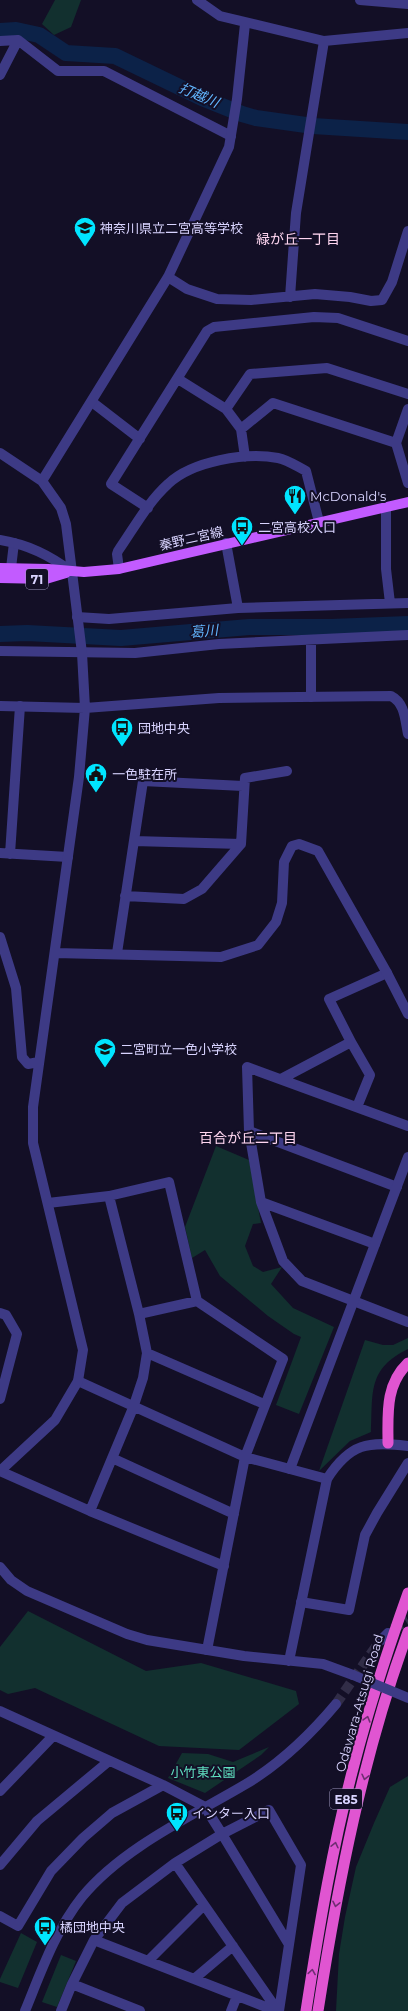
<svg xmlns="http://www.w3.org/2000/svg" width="408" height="2011" viewBox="0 0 408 2011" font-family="Montserrat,'Noto Sans JP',sans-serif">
<rect width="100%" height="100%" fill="#130f26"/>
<path fill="#12302f" d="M 55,0 L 81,0 L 71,27 L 54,35 L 42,24 Z
M 216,1146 L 249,1160 L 261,1223 L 253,1224 L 245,1246 L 253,1266 L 263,1272 L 282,1267 L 271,1284 L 293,1308 L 334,1327 L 299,1414 L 276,1405 L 301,1337 L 294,1334 L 268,1316 L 220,1276 L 205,1250 L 192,1258 L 185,1227 Z
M 408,1338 L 408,1349 C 367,1369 373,1393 371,1432 L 350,1441 L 319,1471 L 365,1340 L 383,1345 L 393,1345 Z
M 28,1611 L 146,1671 L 201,1663 L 296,1691 L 299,1704 L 239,1750 L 159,1746 L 35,1688 L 8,1694 L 0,1690 L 0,1647 Z
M 269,1747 L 261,1755 L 205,1793 L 168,1778 L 182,1753 L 208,1754 L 233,1762 Z
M 408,1776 L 408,2011 L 336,2011 L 339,1954 L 345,1917 L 356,1867 L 374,1823 L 390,1787 Z
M 21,1933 L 37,1942 L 18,1988 L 0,1982 L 0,1979 Z
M 61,1955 L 76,1961 L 57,2007 L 42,2002 Z"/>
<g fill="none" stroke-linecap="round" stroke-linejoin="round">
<path stroke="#0c2248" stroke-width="16" d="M 0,31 L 16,30 L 39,35 L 66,53 L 115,56 L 202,98 L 242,114 L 256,118 L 313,126 L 408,132
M 0,634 L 27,633 L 121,638 L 249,627 L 331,627 L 408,624"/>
<path stroke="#312d47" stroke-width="10" stroke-dasharray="10 5" stroke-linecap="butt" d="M 393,1629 L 408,1620
M 336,1704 L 379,1642"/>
<path stroke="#3d3a85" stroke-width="10" d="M 360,0 L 408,4
M 0,41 L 18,40 L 58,71 L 104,71 L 231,136
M 0,75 L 18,40
M 178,379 L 226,409 L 241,429 L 245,457
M 92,402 L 140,439
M 226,409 L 250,374 L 327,368 L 408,394
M 241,429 L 273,403 L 396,443 L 408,409
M 396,443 L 408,483
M 386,507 L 386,569 L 390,603
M 148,508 L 111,484 L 207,331 L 214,327 L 314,317 L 338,318 L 408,341
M 226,543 L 238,608
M 11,568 L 14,543
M 119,569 L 117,554 L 118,551 C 134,528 148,502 168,484 C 192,461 246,452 278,458 C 288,460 298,467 306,471 L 319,522
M 77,617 L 109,619 L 238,608 L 408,603
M 0,651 L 135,653 L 219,644 L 408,635
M 311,697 L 311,640
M 134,841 L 241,844
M 0,853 L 68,857
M 10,854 L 20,706
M 125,896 L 184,899 L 202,889 L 241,844 L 245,778 L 287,771
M 117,953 L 143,781 L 243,786
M 351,1042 L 370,1075 L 357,1107
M 281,1079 L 351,1042 L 329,999 L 387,973
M 408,1126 L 247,1067 L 249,1131 L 261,1202 L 283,1261 L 302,1281 L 408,1322
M 249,1131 L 397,1187
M 261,1202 L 375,1244
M 48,1203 L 109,1196 L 169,1182 L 197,1301 L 283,1359 L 245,1457 L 207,1650
M 0,1313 L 6,1315 L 17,1334 L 0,1399
M 139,1314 L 197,1301
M 147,1353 L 264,1404
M 78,1381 L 245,1457 L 327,1479
M 112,1458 L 234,1514
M 0,1471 L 90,1511 L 224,1566
M 90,1511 L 133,1408 L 143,1378 L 147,1353 L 139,1314 L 109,1196
M 301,1602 L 349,1610 L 365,1535 L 377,1513 L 408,1463
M 0,1711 L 163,1785 L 205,1807 L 222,1834 L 175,1863 L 122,1903 L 94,1940 L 72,1984 L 61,2011
M 0,1791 L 53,1736
M 175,1863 L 278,2011
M 0,1865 L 37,1821 L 109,1761
M 0,1916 L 18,1926 L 51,1871 L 83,1838 L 112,1813 L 163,1785
M 94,1940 L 276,2011
M 148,1961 L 204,1905
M 194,1979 L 233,1946
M 72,1984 L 140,2011
M 231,2011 L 237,1996
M 279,2011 L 301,1865 L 269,1810 L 222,1834 L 288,1943"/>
<path stroke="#3d3a85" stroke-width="10" d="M 197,0 L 220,16 L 324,41 L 408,33
M 168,277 L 187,289 L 217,299 L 251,300 L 315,294 L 350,297 L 371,301 L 382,300 L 392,282 L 408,231
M 290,297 L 296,213 L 324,41
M 0,453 L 42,481 L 61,508 L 66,524 L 72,572 L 82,653 L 85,708 L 79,777 L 33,1107 L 33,1143 L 83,1350 L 78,1381 L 55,1420 L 0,1471
M 42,481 L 168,277 L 229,147 L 237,99 L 245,24
M 0,540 C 29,545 49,555 72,572
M 0,706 L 85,708 L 219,698 L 391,696 C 405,703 405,720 408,734
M 0,937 L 16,988 L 22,1057 L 28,1064 L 39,1062
M 55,953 L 221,957 L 258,945 L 276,922 L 282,903 L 284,862 L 292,846 L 299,844 L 318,851 L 387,973 L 408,1014
M 290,1469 L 408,1157
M 0,1567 L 11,1580 L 27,1591 L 127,1634 L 147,1640 L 244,1656 L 323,1664 L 353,1675
M 379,1642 L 388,1633
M 289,1661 L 327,1479 C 350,1443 368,1441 408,1446
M 25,2011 C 41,1972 55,1931 82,1897 C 122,1848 192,1816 246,1784 C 281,1763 310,1735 336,1704"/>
<path stroke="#c25bff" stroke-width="10" d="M 0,568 L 48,569 L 84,572 L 119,569 L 408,502
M 0,578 L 46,579 L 66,573"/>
<path stroke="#e055d1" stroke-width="11" d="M 388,1443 C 388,1414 385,1385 408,1363
M 306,2011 C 319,1927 333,1843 355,1761 C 370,1704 388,1649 408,1593
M 318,2011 C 338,1883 363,1754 408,1632"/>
<path stroke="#3d3a85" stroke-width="10" d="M 353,1675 L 408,1698"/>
</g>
<defs><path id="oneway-chevron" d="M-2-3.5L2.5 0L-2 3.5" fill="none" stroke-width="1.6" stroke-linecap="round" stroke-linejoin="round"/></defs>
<g stroke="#6f2e73">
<use href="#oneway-chevron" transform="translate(367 1719) rotate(-74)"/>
<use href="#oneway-chevron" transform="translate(365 1777) rotate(103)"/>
<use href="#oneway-chevron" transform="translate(335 1845) rotate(-77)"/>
<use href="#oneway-chevron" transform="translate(336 1904) rotate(102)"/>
<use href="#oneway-chevron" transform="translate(312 1972) rotate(-81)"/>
</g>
<defs>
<g id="school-pin" transform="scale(1.15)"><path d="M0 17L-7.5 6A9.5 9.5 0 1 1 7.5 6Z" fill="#00e5ff" stroke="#130f26"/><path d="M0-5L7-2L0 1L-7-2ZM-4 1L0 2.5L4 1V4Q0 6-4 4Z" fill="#111"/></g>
<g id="restaurant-pin" transform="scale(1.15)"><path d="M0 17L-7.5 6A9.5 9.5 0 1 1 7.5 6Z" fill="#00e5ff" stroke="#130f26"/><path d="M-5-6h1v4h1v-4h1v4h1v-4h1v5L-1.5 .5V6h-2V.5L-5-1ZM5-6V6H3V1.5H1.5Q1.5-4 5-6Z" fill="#111"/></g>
<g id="bus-pin" transform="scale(1.15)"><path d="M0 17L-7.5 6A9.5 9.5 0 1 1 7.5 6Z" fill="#00e5ff" stroke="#130f26"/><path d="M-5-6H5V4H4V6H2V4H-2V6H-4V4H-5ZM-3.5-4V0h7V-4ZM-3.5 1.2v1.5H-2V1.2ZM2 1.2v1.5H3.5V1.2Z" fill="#111"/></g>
<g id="civic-pin" transform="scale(1.15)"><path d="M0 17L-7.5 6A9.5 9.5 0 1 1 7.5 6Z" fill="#00e5ff" stroke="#130f26"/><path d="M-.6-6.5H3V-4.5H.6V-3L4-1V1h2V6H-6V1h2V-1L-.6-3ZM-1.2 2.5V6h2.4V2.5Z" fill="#111"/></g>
</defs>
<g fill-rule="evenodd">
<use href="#school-pin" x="85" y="228"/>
<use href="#restaurant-pin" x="295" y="496"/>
<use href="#bus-pin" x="242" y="527"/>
<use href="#bus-pin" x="122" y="728"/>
<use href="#civic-pin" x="96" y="774"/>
<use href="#school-pin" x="105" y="1049"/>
<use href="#bus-pin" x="177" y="1813"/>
<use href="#bus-pin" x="45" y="1927"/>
</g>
<g text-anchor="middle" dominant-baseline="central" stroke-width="4" stroke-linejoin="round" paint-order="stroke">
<g fill="#130f26" stroke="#9e99be" stroke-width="1">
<rect x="26" y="569" width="22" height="20" rx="3"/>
<rect x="330" y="1789" width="32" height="20" rx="3"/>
</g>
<g font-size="12" font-weight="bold" fill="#d9d4ff">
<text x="37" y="579">71</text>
<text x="346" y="1799">E85</text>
</g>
<g font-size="13" fill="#d9d4ff" stroke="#130f26" text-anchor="start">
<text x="100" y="228">神奈川県立二宮高等学校</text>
<text x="310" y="496">McDonald's</text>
<text x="258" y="527">二宮高校入口</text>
<text x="138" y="728">団地中央</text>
<text x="112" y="774">一色駐在所</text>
<text x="120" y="1049">二宮町立一色小学校</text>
<text x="192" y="1813">インター入口</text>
<text x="60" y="1927">橘団地中央</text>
</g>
<g font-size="13" fill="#d9d4ff" stroke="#130f26">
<text transform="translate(191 538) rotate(-13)">秦野二宮線</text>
<text transform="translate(359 1703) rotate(-74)">Odawara-Atsugi Road</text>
</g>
<g font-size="13" fill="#5fe0c0" stroke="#130f26">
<text x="203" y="1772">小竹東公園</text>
</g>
<g font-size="14" font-style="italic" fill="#62b6ff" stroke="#130f26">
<text transform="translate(199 95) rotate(23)">打越川</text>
<text transform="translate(204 631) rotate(-5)">葛川</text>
</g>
<g font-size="14" fill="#ffd6f0" stroke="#130f26">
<text x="298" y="239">緑が丘一丁目</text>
<text x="248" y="1138">百合が丘二丁目</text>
</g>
</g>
</svg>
